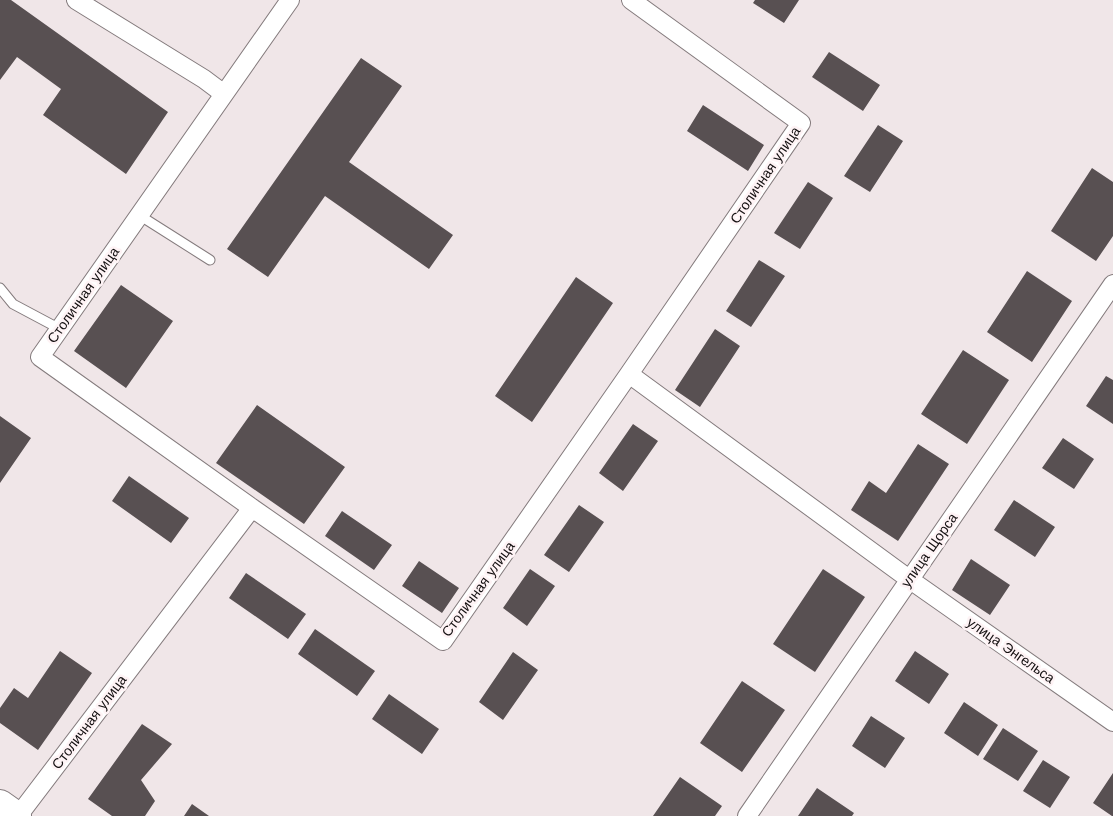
<svg xmlns="http://www.w3.org/2000/svg" width="1113" height="816" viewBox="0 0 1113 816" font-family="'Work Sans',sans-serif">
<rect width="100%" height="100%" fill="#f0e6e8"/>
<path fill="#585052" d="M 0,0 L 11,0 L 168,112 L 126,174 L 43,115 L 61,89 L 17,57 L 0,80 Z
M 755,0 L 799,0 L 784,23 L 753,3 Z
M 829,52 L 880,85 L 863,111 L 812,77 Z
M 361,58 L 402,86 L 349,162 L 453,235 L 429,269 L 325,196 L 268,277 L 227,249 Z
M 703,105 L 764,145 L 748,171 L 687,131 Z
M 878,125 L 903,141 L 870,192 L 844,176 Z
M 1092,168 L 1113,182 L 1113,236 L 1096,261 L 1051,231 Z
M 808,182 L 833,198 L 800,249 L 774,233 Z
M 759,260 L 785,276 L 751,327 L 726,311 Z
M 1027,271 L 1072,301 L 1032,362 L 987,332 Z
M 576,277 L 613,303 L 532,422 L 495,396 Z
M 121,285 L 173,321 L 126,388 L 74,351 Z
M 715,329 L 740,346 L 700,407 L 675,390 Z
M 963,350 L 1009,380 L 967,444 L 921,414 Z
M 1106,376 L 1113,380 L 1113,424 L 1086,406 Z
M 257,405 L 345,467 L 304,524 L 216,463 Z
M 0,416 L 31,438 L 0,483 Z
M 633,424 L 658,441 L 623,491 L 599,473 Z
M 1063,438 L 1094,459 L 1074,489 L 1042,468 Z
M 918,444 L 949,464 L 898,541 L 851,510 L 869,481 L 886,493 Z
M 129,476 L 189,518 L 171,543 L 112,501 Z
M 1014,500 L 1055,527 L 1035,557 L 994,530 Z
M 579,505 L 604,522 L 569,572 L 544,555 Z
M 342,511 L 392,545 L 374,570 L 325,536 Z
M 971,559 L 1010,585 L 990,615 L 952,590 Z
M 419,561 L 459,588 L 442,613 L 402,586 Z
M 530,569 L 555,586 L 527,626 L 503,608 Z
M 823,569 L 865,597 L 815,672 L 773,644 Z
M 246,573 L 306,614 L 288,639 L 229,598 Z
M 315,629 L 375,671 L 357,696 L 298,654 Z
M 60,651 L 92,673 L 38,750 L 0,723 L 0,708 L 14,688 L 28,698 Z
M 915,651 L 949,674 L 929,704 L 895,681 Z
M 513,652 L 538,670 L 503,720 L 479,702 Z
M 742,681 L 785,710 L 742,772 L 700,743 Z
M 389,694 L 439,729 L 422,754 L 372,719 Z
M 964,702 L 998,725 L 978,756 L 944,733 Z
M 871,716 L 905,738 L 885,768 L 852,746 Z
M 142,724 L 172,744 L 141,780 L 155,801 L 145,816 L 112,816 L 88,799 Z
M 1003,728 L 1038,751 L 1018,781 L 983,759 Z
M 1043,760 L 1070,777 L 1050,808 L 1023,791 Z
M 1113,773 L 1113,816 L 1112,816 L 1093,803 Z
M 680,777 L 722,806 L 715,816 L 653,816 Z
M 817,788 L 854,813 L 852,816 L 798,816 Z
M 192,804 L 209,816 L 184,816 Z"/>
<g fill="none" stroke-linecap="round" stroke-linejoin="round">
<g stroke="#847b7d" stroke-width="11">
<path id="service" d="M 139,215 L 210,260
M 0,288 L 13,304 L 60,329"/>
</g>
<g stroke="#847b7d" stroke-width="20">
<path id="minor" d="M 76,0 L 204,79 L 224,94
M 290,0 L 40,357 L 252,508 L 443,641 L 629,374 L 801,123 L 631,0
M 629,374 L 909,579 L 1113,722
M 18,816 L 252,508
M 747,816 L 1113,284"/>
</g>
<g stroke="#847b7d" stroke-width="30">
<path id="primary" d="M 0,804 L 17,816"/>
</g>
<use href="#service" stroke="#fff" stroke-width="9"/>
<use href="#minor" stroke="#fff" stroke-width="18"/>
<use href="#primary" stroke="#fff" stroke-width="28"/>
</g>
<g text-anchor="middle" dominant-baseline="central" stroke-width="5" stroke-linejoin="round" paint-order="stroke">
<g font-size="14" fill="#130f10" stroke="#fef3f5">
<text transform="translate(765 175) rotate(-56)">Столичная улица</text>
<text transform="translate(83 295) rotate(-55)">Столичная улица</text>
<text transform="translate(929 550) rotate(-55)">улица Щорса</text>
<text transform="translate(478 589) rotate(-54)">Столичная улица</text>
<text transform="translate(1011 650) rotate(35)">улица Энгельса</text>
<text transform="translate(89 722) rotate(-53)">Столичная улица</text>
</g>
</g>
</svg>
